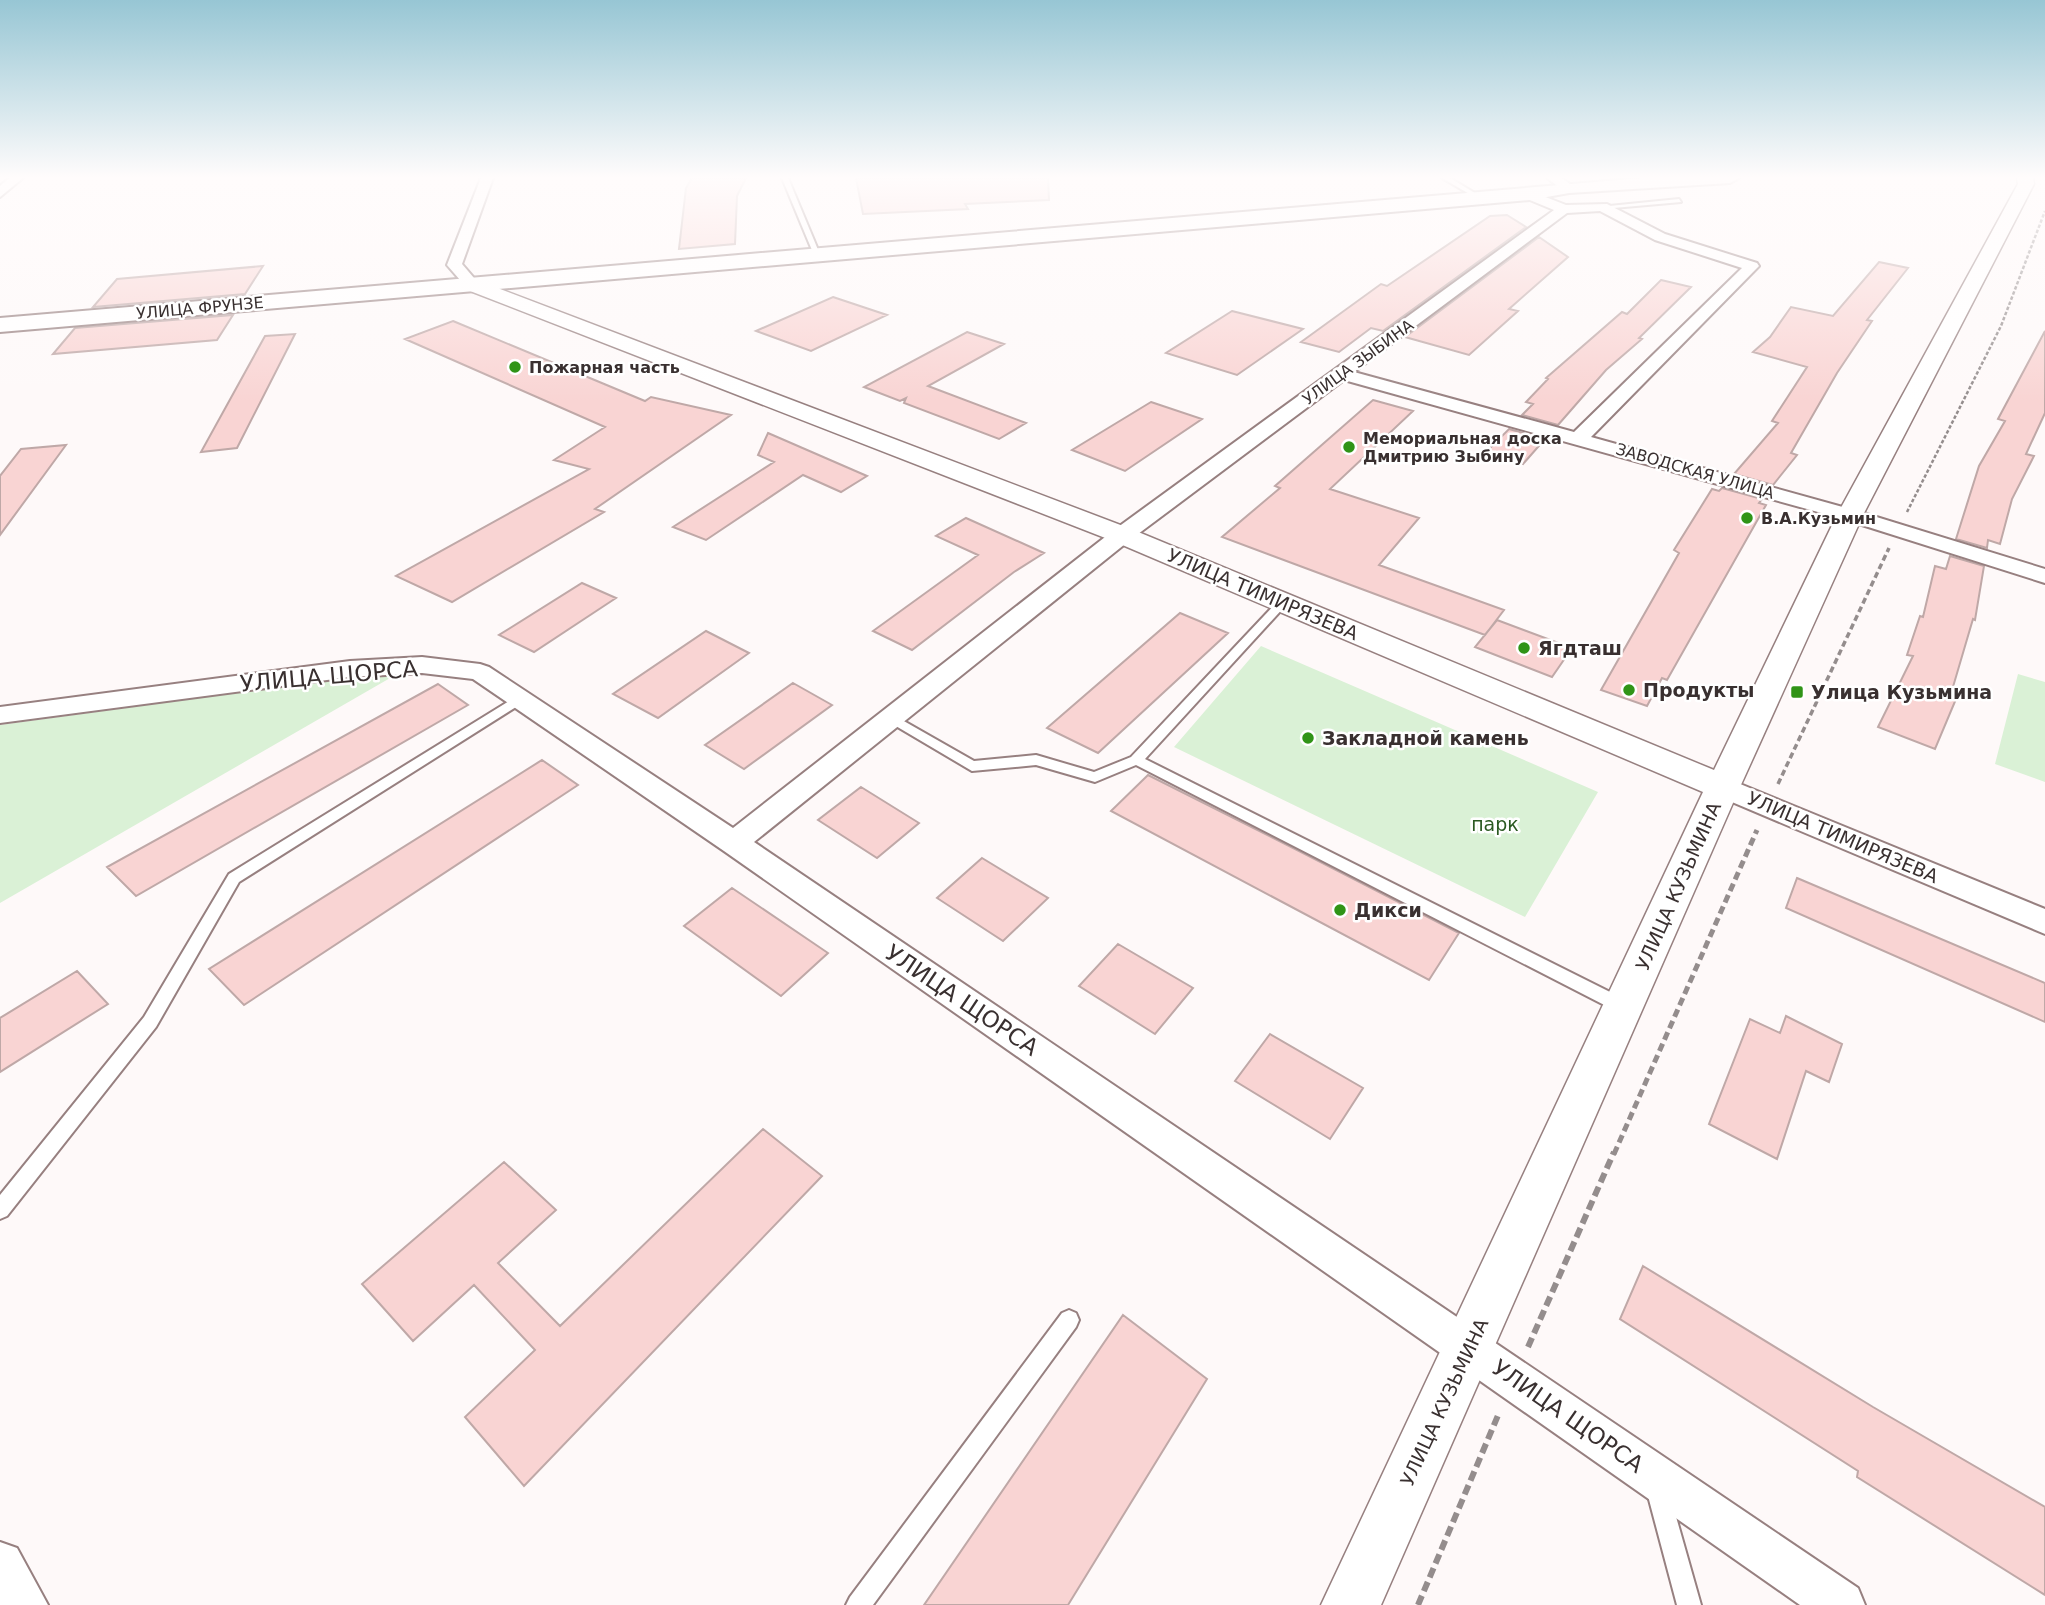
<svg xmlns="http://www.w3.org/2000/svg" width="2045" height="1605" viewBox="0 0 2045 1605" font-family="'DejaVu Sans',sans-serif">
<rect width="100%" height="100%" fill="#fef9f9"/>
<path fill="#daf1d6" d="M 1261,646 L 1598,792 L 1525,917 L 1174,747 Z
M 404,670 L 0,903 L 0,725 Z
M 2018,674 L 2045,682 L 2045,782 L 1995,764 Z"/>
<path fill="#f9d4d3" stroke="#bfa8a7" stroke-width="2" d="M 692,178 L 746,178 L 737,196 L 735,244 L 679,249 L 686,188 Z
M 856,178 L 1048,178 L 1049,200 L 965,204 L 968,209 L 863,214 Z
M 1507,215 L 1526,227 L 1383,331 L 1371,328 L 1339,352 L 1301,342 L 1381,284 L 1387,286 L 1490,216 Z
M 1539,237 L 1568,257 L 1509,309 L 1518,311 L 1469,355 L 1405,337 Z
M 1879,262 L 1908,268 L 1867,320 L 1872,321 L 1837,373 L 1791,453 L 1797,455 L 1773,485 L 1734,474 L 1778,423 L 1772,421 L 1807,367 L 1753,352 L 1770,337 L 1791,307 L 1833,316 Z
M 263,266 L 245,294 L 93,307 L 117,279 Z
M 1661,280 L 1691,287 L 1639,338 L 1642,339 L 1606,370 L 1558,425 L 1522,415 L 1533,404 L 1526,402 L 1548,379 L 1546,378 L 1622,312 L 1627,314 Z
M 833,297 L 887,315 L 811,351 L 756,331 Z
M 1232,311 L 1303,329 L 1237,375 L 1166,353 Z
M 233,315 L 217,340 L 53,354 L 75,328 Z
M 453,321 L 645,401 L 651,397 L 731,415 L 595,509 L 604,512 L 452,602 L 396,576 L 589,469 L 554,460 L 605,427 L 405,339 Z
M 2045,331 L 2045,413 L 2026,454 L 2034,456 L 2012,499 L 2000,544 L 1988,540 L 1987,548 L 1956,539 L 1979,466 L 2005,421 L 1998,419 Z
M 967,332 L 1004,344 L 928,386 L 1026,423 L 999,439 L 904,403 L 906,398 L 900,401 L 864,387 Z
M 295,334 L 237,448 L 201,452 L 265,336 Z
M 1373,400 L 1413,411 L 1330,489 L 1419,518 L 1379,565 L 1504,610 L 1485,635 L 1222,537 L 1280,488 L 1275,486 Z
M 1151,402 L 1202,419 L 1125,471 L 1072,450 Z
M 1509,429 L 1545,439 L 1523,464 L 1486,452 Z
M 768,433 L 867,476 L 841,492 L 803,475 L 706,540 L 673,527 L 774,462 L 758,455 Z
M 66,445 L 0,535 L 0,476 L 21,449 Z
M 1722,488 L 1762,499 L 1759,503 L 1766,505 L 1667,680 L 1662,678 L 1647,706 L 1601,690 L 1679,553 L 1674,550 L 1712,489 L 1719,491 Z
M 966,518 L 1044,553 L 1014,572 L 912,650 L 873,631 L 978,555 L 936,536 Z
M 1950,556 L 1984,566 L 1975,620 L 1973,619 L 1950,697 L 1956,699 L 1935,749 L 1878,727 L 1913,656 L 1907,655 L 1920,616 L 1923,617 L 1935,566 L 1946,569 Z
M 582,583 L 616,598 L 534,652 L 499,635 Z
M 1180,613 L 1228,633 L 1098,753 L 1047,728 Z
M 1497,620 L 1572,648 L 1552,677 L 1475,647 Z
M 706,631 L 749,653 L 658,718 L 613,694 Z
M 793,683 L 832,705 L 744,769 L 705,745 Z
M 438,684 L 468,705 L 136,896 L 107,867 Z
M 542,760 L 578,785 L 244,1005 L 209,969 Z
M 1148,775 L 1301,852 L 1459,933 L 1429,980 L 1111,811 Z
M 861,787 L 919,823 L 877,858 L 818,820 Z
M 982,858 L 1048,898 L 1003,941 L 937,898 Z
M 1797,878 L 2045,983 L 2045,1022 L 1786,908 Z
M 732,888 L 828,953 L 781,996 L 684,926 Z
M 1118,944 L 1193,988 L 1155,1034 L 1079,986 Z
M 77,971 L 108,1004 L 0,1072 L 0,1018 Z
M 1786,1016 L 1842,1044 L 1829,1082 L 1806,1071 L 1777,1159 L 1709,1124 L 1750,1019 L 1780,1033 Z
M 1270,1034 L 1363,1088 L 1330,1139 L 1235,1081 Z
M 763,1129 L 822,1176 L 524,1486 L 465,1417 L 535,1350 L 474,1285 L 413,1341 L 362,1284 L 504,1162 L 556,1210 L 498,1263 L 560,1326 Z
M 1643,1266 L 1873,1407 L 2045,1507 L 2045,1595 L 1857,1477 L 1858,1471 L 1620,1319 Z
M 1123,1315 L 1207,1379 L 1068,1605 L 924,1605 Z"/>
<g fill="none" stroke-linecap="round" stroke-linejoin="round">
<g stroke="#978080" stroke-width="4">
<path id="service" d="M 782,178 L 788,178 L 821,257 L 814,255 Z
M 1442,178 L 1450,178 L 1483,198 L 1478,199 Z
M 1679,199 L 1681,202 L 1602,209 L 1599,207 Z
M 1283,599 L 1287,600 L 1287,604 L 1145,759 L 1628,1001 L 1630,1006 L 1628,1011 L 1622,1013 L 1616,1011 L 1136,765 L 1095,782 L 1036,765 L 972,771 L 884,719 L 890,715 L 895,716 L 974,761 L 1036,755 L 1094,772 L 1131,757 L 1279,600 Z
M 519,695 L 525,699 L 524,702 L 239,882 L 156,1027 L 7,1216 L 0,1219 L 0,1195 L 144,1017 L 229,874 Z
M 1069,1310 L 1076,1313 L 1079,1320 L 1076,1327 L 873,1605 L 846,1605 L 850,1597 L 1062,1313 Z
M 1658,1481 L 1666,1484 L 1669,1492 L 1701,1605 L 1677,1605 L 1647,1492 L 1650,1484 Z"/>
</g>
<g stroke="#978080" stroke-width="4">
<path id="minor" d="M 9,178 L 23,178 L 0,197 L 0,186 Z
M 481,178 L 493,178 L 462,264 L 480,285 L 472,290 L 467,288 L 447,265 Z
M 1547,178 L 1562,178 L 1575,188 L 1574,191 L 1564,191 Z
M 1530,191 L 1566,205 L 1607,204 L 1665,234 L 1757,263 L 1759,266 L 1591,437 L 1857,511 L 2045,569 L 2045,583 L 1843,519 L 1344,380 L 1130,540 L 754,842 L 1858,1588 L 1865,1605 L 1800,1605 L 724,851 L 473,679 L 422,673 L 350,677 L 0,723 L 0,707 L 350,661 L 422,657 L 480,664 L 489,667 L 733,828 L 1114,530 L 1554,210 L 1525,198 L 1523,195 ZM 1600,211 L 1655,240 L 1742,268 L 1574,432 L 1354,372 L 1567,213 Z
M 1723,777 L 2045,909 L 2045,934 L 1713,794 L 1709,787 L 1713,780 Z
M 0,1542 L 17,1548 L 48,1605 L 0,1605 Z"/>
</g>
<g stroke="#978080" stroke-width="3">
<path id="tertiary" d="M 2017,178 L 2033,178 L 2034,184 L 1863,515 L 1740,787 L 1381,1605 L 1321,1605 L 1703,792 L 1113,541 L 465,289 L 462,285 L 472,279 L 479,281 L 1131,529 L 1714,770 L 1837,515 L 2018,184 Z"/>
</g>
<g stroke="#978080" stroke-width="4">
<path id="secondary" d="M 1642,178 L 1739,178 L 1730,183 L 1569,193 L 1530,200 L 0,332 L 0,318 Z"/>
</g>
<path stroke="#948d8d" stroke-width="2.5" stroke-dasharray="3.5 2" stroke-linecap="butt" d="M 1907,512 L 2001,326 L 2045,211"/>
<path stroke="#948d8d" stroke-width="3.5" stroke-dasharray="6 3.5" stroke-linecap="butt" d="M 1778,784 L 1889,548"/>
<path stroke="#948d8d" stroke-width="5" stroke-dasharray="8 4.5" stroke-linecap="butt" d="M 1614,1154 L 1757,830"/>
<path stroke="#948d8d" stroke-width="6" stroke-dasharray="10 5" stroke-linecap="butt" d="M 1528,1347 L 1614,1152
M 1418,1605 L 1499,1413"/>
<use href="#service" fill="#fff" fill-rule="evenodd"/>
<use href="#minor" fill="#fff" fill-rule="evenodd"/>
<use href="#tertiary" fill="#fff" fill-rule="evenodd"/>
<use href="#secondary" fill="#fff" fill-rule="evenodd"/>
</g>
<linearGradient id="sky" x2="0" y2="1"><stop stop-color="#97c6d4"/><stop offset="0.44" stop-color="#fffcfc"/><stop offset="1" stop-color="#fffcfc" stop-opacity="0"/></linearGradient>
<rect width="2045" height="403" fill="url(#sky)"/>
<g fill="#309417" stroke="#fff" stroke-width="2.5">
<circle cx="515" cy="367" r="7"/>
<circle cx="1349" cy="447" r="7"/>
<circle cx="1747" cy="518" r="7"/>
<circle cx="1524" cy="648" r="7"/>
<circle cx="1629" cy="690" r="7"/>
<rect x="1790" y="685" width="14" height="14" rx="3.5"/>
<circle cx="1308" cy="738" r="7"/>
<circle cx="1340" cy="910" r="7"/>
</g>
<g text-anchor="middle" dominant-baseline="central" stroke-width="5" stroke-linejoin="round" paint-order="stroke">
<g font-size="16" fill="#393030" stroke="#fff">
<text transform="translate(200 308) rotate(-5)">УЛИЦА ФРУНЗЕ</text>
<text transform="translate(1358 362) rotate(-36)">УЛИЦА ЗЫБИНА</text>
<text transform="translate(1695 471) rotate(16)">ЗАВОДСКАЯ УЛИЦА</text>
</g>
<g font-size="16" font-weight="bold" fill="#393030" stroke="#fff" text-anchor="start">
<text x="529" y="367">Пожарная часть</text>
<text x="1363" y="438">Мемориальная доска<tspan x="1363" dy="18">Дмитрию Зыбину</tspan></text>
<text x="1761" y="518">В.А.Кузьмин</text>
</g>
<g font-size="19" fill="#393030" stroke="#fff">
<text transform="translate(1263 594) rotate(23)">УЛИЦА ТИМИРЯЗЕВА</text>
<text transform="translate(1843 837) rotate(23)">УЛИЦА ТИМИРЯЗЕВА</text>
<text transform="translate(1678 886) rotate(-66)">УЛИЦА КУЗЬМИНА</text>
<text transform="translate(1444 1402) rotate(-65)">УЛИЦА КУЗЬМИНА</text>
</g>
<g font-size="19" font-weight="bold" fill="#393030" stroke="#fff" text-anchor="start">
<text x="1538" y="648">Ягдташ</text>
<text x="1643" y="690">Продукты</text>
<text x="1811" y="692">Улица Кузьмина</text>
<text x="1322" y="738">Закладной камень</text>
<text x="1354" y="910">Дикси</text>
</g>
<g font-size="19" fill="#2a5921" stroke="#fff">
<text x="1495" y="824">парк</text>
</g>
<g font-size="23" fill="#393030" stroke="#fff">
<text transform="translate(329 676) rotate(-5)">УЛИЦА ЩОРСА</text>
<text transform="translate(962 1000) rotate(34)">УЛИЦА ЩОРСА</text>
<text transform="translate(1568 1416) rotate(35)">УЛИЦА ЩОРСА</text>
</g>
</g>
</svg>
